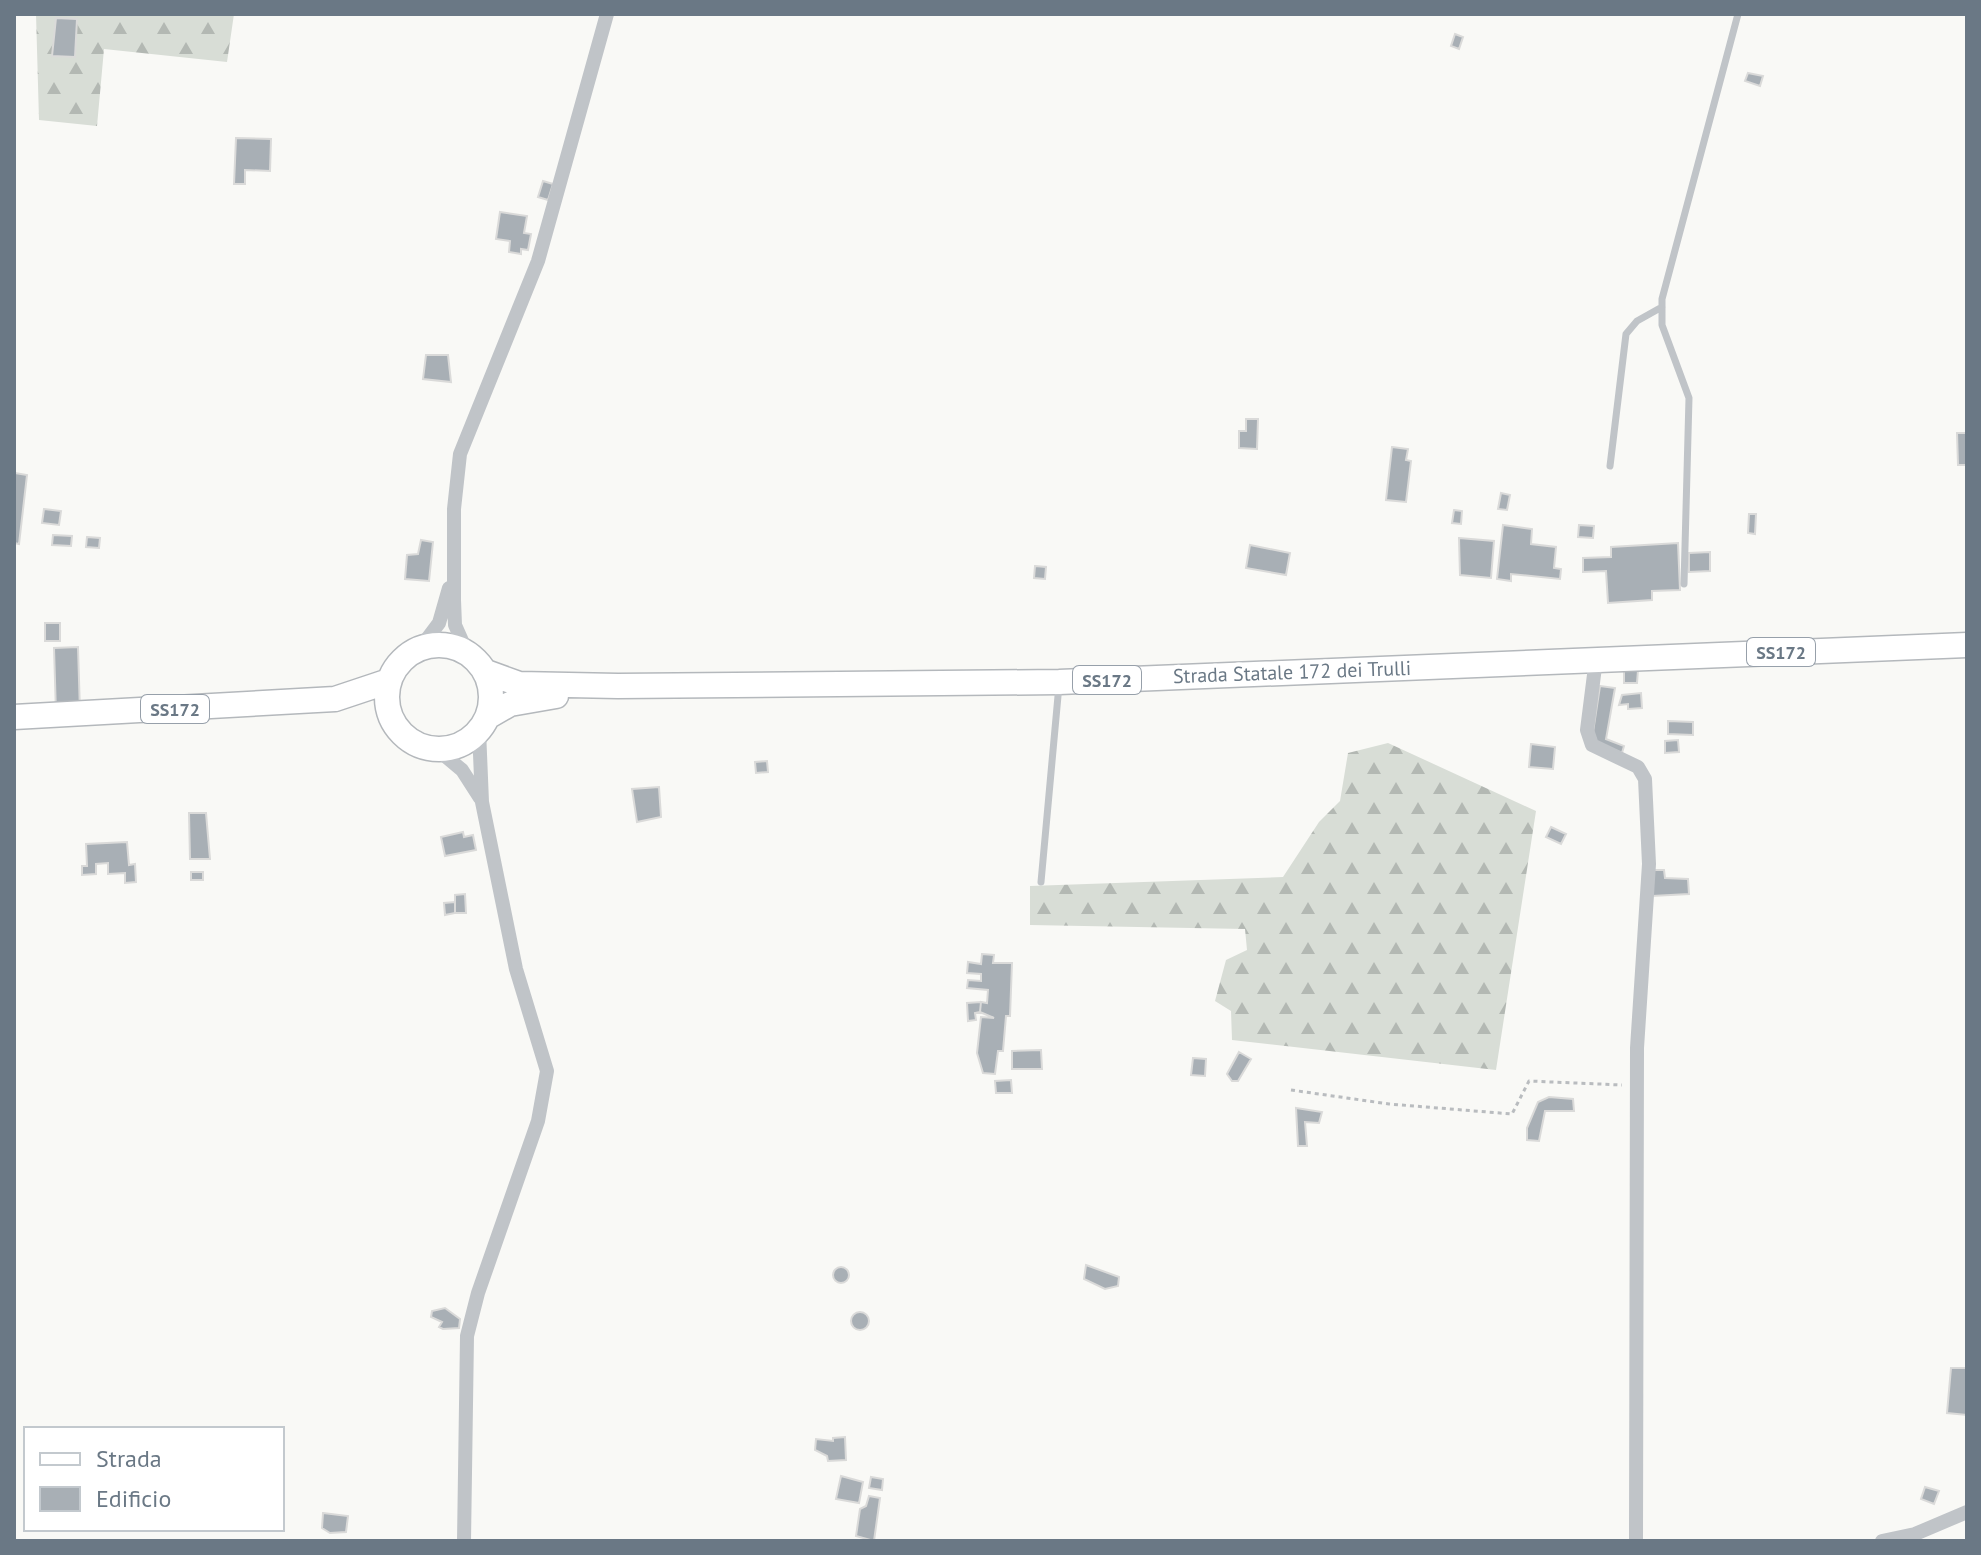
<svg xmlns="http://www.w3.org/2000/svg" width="1981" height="1555" viewBox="0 0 1981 1555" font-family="'PT Sans',sans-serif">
<defs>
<pattern id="forest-firs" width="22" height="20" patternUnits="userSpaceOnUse" patternTransform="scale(2)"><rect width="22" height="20" fill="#d8ddd6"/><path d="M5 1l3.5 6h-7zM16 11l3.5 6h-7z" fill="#b3b8b3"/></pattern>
</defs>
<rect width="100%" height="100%" fill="#f9f9f6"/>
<path fill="url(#forest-firs)" d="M 36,14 L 234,14 L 227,62 L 104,49 L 97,126 L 39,120 Z
M 1388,743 L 1536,811 L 1496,1070 L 1232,1040 L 1231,1011 L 1215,1001 L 1226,960 L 1247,950 L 1245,929 L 1030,925 L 1030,886 L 1283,877 L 1319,822 L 1340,801 L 1348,753 Z"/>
<path fill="#a8afb5" stroke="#dadad9" stroke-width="2" d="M 56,18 L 77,19 L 75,57 L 52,56 Z
M 1455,34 L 1463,37 L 1459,49 L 1451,46 Z
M 1748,73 L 1763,76 L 1760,86 L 1745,81 Z
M 236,138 L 271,139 L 270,171 L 245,170 L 245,184 L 234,184 Z
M 543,181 L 553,184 L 548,200 L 538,197 Z
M 500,212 L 527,216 L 524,233 L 531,234 L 528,250 L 521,249 L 521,254 L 509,252 L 510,241 L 496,239 Z
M 426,355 L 448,355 L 451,382 L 423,379 Z
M 1246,419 L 1258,419 L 1257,449 L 1239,448 L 1239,431 L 1246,431 Z
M 1957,433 L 1967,433 L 1967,465 L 1958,465 Z
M 1392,447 L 1408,449 L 1406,460 L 1411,461 L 1406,502 L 1386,500 Z
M 15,473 L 27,475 L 19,544 L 14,543 Z
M 1501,493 L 1510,495 L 1507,510 L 1498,509 Z
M 44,509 L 61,511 L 59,525 L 42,523 Z
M 1454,510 L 1462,511 L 1461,524 L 1452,523 Z
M 1749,514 L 1756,514 L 1755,534 L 1748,533 Z
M 1503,525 L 1532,529 L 1531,544 L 1556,547 L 1554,568 L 1561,569 L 1560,579 L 1511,574 L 1511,581 L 1497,579 Z
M 1579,525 L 1594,526 L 1593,538 L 1578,537 Z
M 53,535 L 72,536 L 71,546 L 52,545 Z
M 87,537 L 100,538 L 99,548 L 86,547 Z
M 1459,538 L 1494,541 L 1491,578 L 1460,575 Z
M 421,540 L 433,542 L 429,581 L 405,579 L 407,555 L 418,554 Z
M 1678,543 L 1680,590 L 1652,591 L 1652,600 L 1608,603 L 1606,571 L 1583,572 L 1583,558 L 1611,557 L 1611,547 Z
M 1250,545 L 1290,553 L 1286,575 L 1246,568 Z
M 1710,552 L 1710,571 L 1689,572 L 1689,553 Z
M 1035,566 L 1046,567 L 1045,579 L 1034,578 Z
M 45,623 L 60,623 L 60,641 L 45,641 Z
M 78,647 L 80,712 L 56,713 L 54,648 Z
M 1624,669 L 1638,670 L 1637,683 L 1624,683 Z
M 1600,686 L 1615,688 L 1606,739 L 1624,746 L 1622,753 L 1597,743 L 1593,732 Z
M 1641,693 L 1642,708 L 1628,709 L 1628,704 L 1619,705 L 1622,695 Z
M 1668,721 L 1693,722 L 1693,735 L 1668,734 Z
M 1678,740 L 1679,752 L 1665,753 L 1665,741 Z
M 1531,744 L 1555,747 L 1553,769 L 1529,767 Z
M 767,761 L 768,772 L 756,773 L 755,762 Z
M 659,787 L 661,817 L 637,822 L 632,789 Z
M 189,813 L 206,813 L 210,859 L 190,859 Z
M 1551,827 L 1566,834 L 1561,844 L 1546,837 Z
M 463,832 L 464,837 L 473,835 L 476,850 L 445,856 L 441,837 Z
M 127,842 L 129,865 L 135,864 L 136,882 L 125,883 L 125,873 L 108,874 L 108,863 L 96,864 L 96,874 L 82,875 L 82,866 L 87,866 L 86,844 Z
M 1653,870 L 1664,870 L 1665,878 L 1688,879 L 1689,894 L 1652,896 Z
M 191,872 L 203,872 L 203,880 L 191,880 Z
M 465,894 L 466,913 L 455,913 L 455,895 Z
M 455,902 L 455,913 L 445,915 L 444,903 Z
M 982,954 L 994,955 L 993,963 L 1012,963 L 1010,1016 L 1006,1016 L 1003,1051 L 998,1051 L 995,1074 L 983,1073 L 977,1053 L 981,1017 L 994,1018 L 980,1012 L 981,1002 L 987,1003 L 988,990 L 967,988 L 968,980 L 981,981 L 981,974 L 967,973 L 968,962 L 981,964 Z
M 981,1002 L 980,1012 L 975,1013 L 976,1020 L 968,1021 L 967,1003 Z
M 1041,1050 L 1042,1069 L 1012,1069 L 1012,1051 Z
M 1239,1052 L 1251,1059 L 1238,1081 L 1232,1081 L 1227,1074 Z
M 1193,1058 L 1206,1059 L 1205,1076 L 1191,1075 Z
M 1011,1080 L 1012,1093 L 996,1093 L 995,1081 Z
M 1549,1097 L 1573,1099 L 1574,1111 L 1545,1111 L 1539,1141 L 1527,1140 L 1527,1128 L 1538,1102 Z
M 1296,1108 L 1322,1112 L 1319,1123 L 1305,1122 L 1307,1146 L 1298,1146 Z
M 1086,1265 L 1119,1277 L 1118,1286 L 1105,1289 L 1084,1279 Z
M833 1275a8 8 0 1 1 16 0a8 8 0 1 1-16 0Z
M 445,1308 L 460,1319 L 459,1328 L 443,1329 L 439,1327 L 442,1322 L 431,1317 L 432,1311 Z
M851 1321a9 9 0 1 1 18 0a9 9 0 1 1-18 0Z
M 1951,1368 L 1967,1368 L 1967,1415 L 1947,1413 Z
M 845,1437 L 846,1460 L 828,1461 L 827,1456 L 815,1450 L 816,1439 L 833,1441 L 833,1438 Z
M 841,1476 L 863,1482 L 859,1503 L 836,1499 Z
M 871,1477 L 883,1479 L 882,1490 L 869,1488 Z
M 1925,1487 L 1939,1491 L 1934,1504 L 1921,1499 Z
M 869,1496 L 880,1498 L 874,1541 L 856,1536 L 860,1509 L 866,1506 Z
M 323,1513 L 348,1516 L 346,1532 L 330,1533 L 322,1528 Z"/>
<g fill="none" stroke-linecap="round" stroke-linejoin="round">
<g stroke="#b4b8bc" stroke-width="27">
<path id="primary" d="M387 697a52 52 0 1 1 104 0a52 52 0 1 1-104 0Z
M 486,672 L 519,684 L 618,686 L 1059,682 L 1967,645
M 489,716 L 510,704 L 556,696
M 14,717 L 335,699 L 389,681"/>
</g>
<path stroke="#b9bcbf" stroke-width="3" stroke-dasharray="4 4" stroke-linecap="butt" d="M 1291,1090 L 1389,1104 L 1512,1114 L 1529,1081 L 1622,1085"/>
<path stroke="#c0c4c8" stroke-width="7" d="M 1610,466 L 1626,334 L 1637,321 L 1662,307
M 1684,584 L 1689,398 L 1662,325 L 1662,299 L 1738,14
M 1041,882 L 1059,685"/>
<path stroke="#c0c4c8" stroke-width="14" d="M 421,647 L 439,623 L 449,588
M 467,652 L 455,625 L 454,600 L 454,509 L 460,454 L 538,261 L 607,14
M 1596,659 L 1587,730 L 1592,745 L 1638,767 L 1645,779 L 1649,864 L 1637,1048 L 1636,1541
M 438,750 L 462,770 L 480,798
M 464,1541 L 467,1336 L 478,1293 L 538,1121 L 547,1071 L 516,969 L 482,802 L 479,730
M 1882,1541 L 1915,1534 L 1967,1512"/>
<use href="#primary" stroke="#fff" stroke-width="24"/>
</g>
<g text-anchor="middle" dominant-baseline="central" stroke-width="8" stroke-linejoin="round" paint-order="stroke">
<g fill="#fff" stroke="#97a0aa" stroke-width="2">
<rect x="1747" y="638" width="68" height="28" rx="6"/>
<rect x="1073" y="666" width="68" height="28" rx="6"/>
<rect x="141" y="695" width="68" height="28" rx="6"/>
</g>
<g font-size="18" font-weight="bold" fill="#6a7885">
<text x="1781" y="652">SS172</text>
<text x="1107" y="680">SS172</text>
<text x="175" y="709">SS172</text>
</g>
<g font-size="20" fill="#6a7885" stroke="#fff">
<text transform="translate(1292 672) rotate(-2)">Strada Statale 172 dei Trulli</text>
</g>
</g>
<rect width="1981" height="1555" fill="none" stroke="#6a7885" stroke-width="32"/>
<rect x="24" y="1427" width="260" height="104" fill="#ffffff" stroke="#c3c9ce" stroke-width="2"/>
<rect x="40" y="1453" width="40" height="12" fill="#ffffff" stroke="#c3c9ce" stroke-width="2"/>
<text x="96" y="1467" font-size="24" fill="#6a7885">Strada</text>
<rect x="40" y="1487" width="40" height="24" fill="#a8afb5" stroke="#c3c9ce" stroke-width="2"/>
<text x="96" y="1507" font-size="24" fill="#6a7885">Edificio</text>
</svg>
